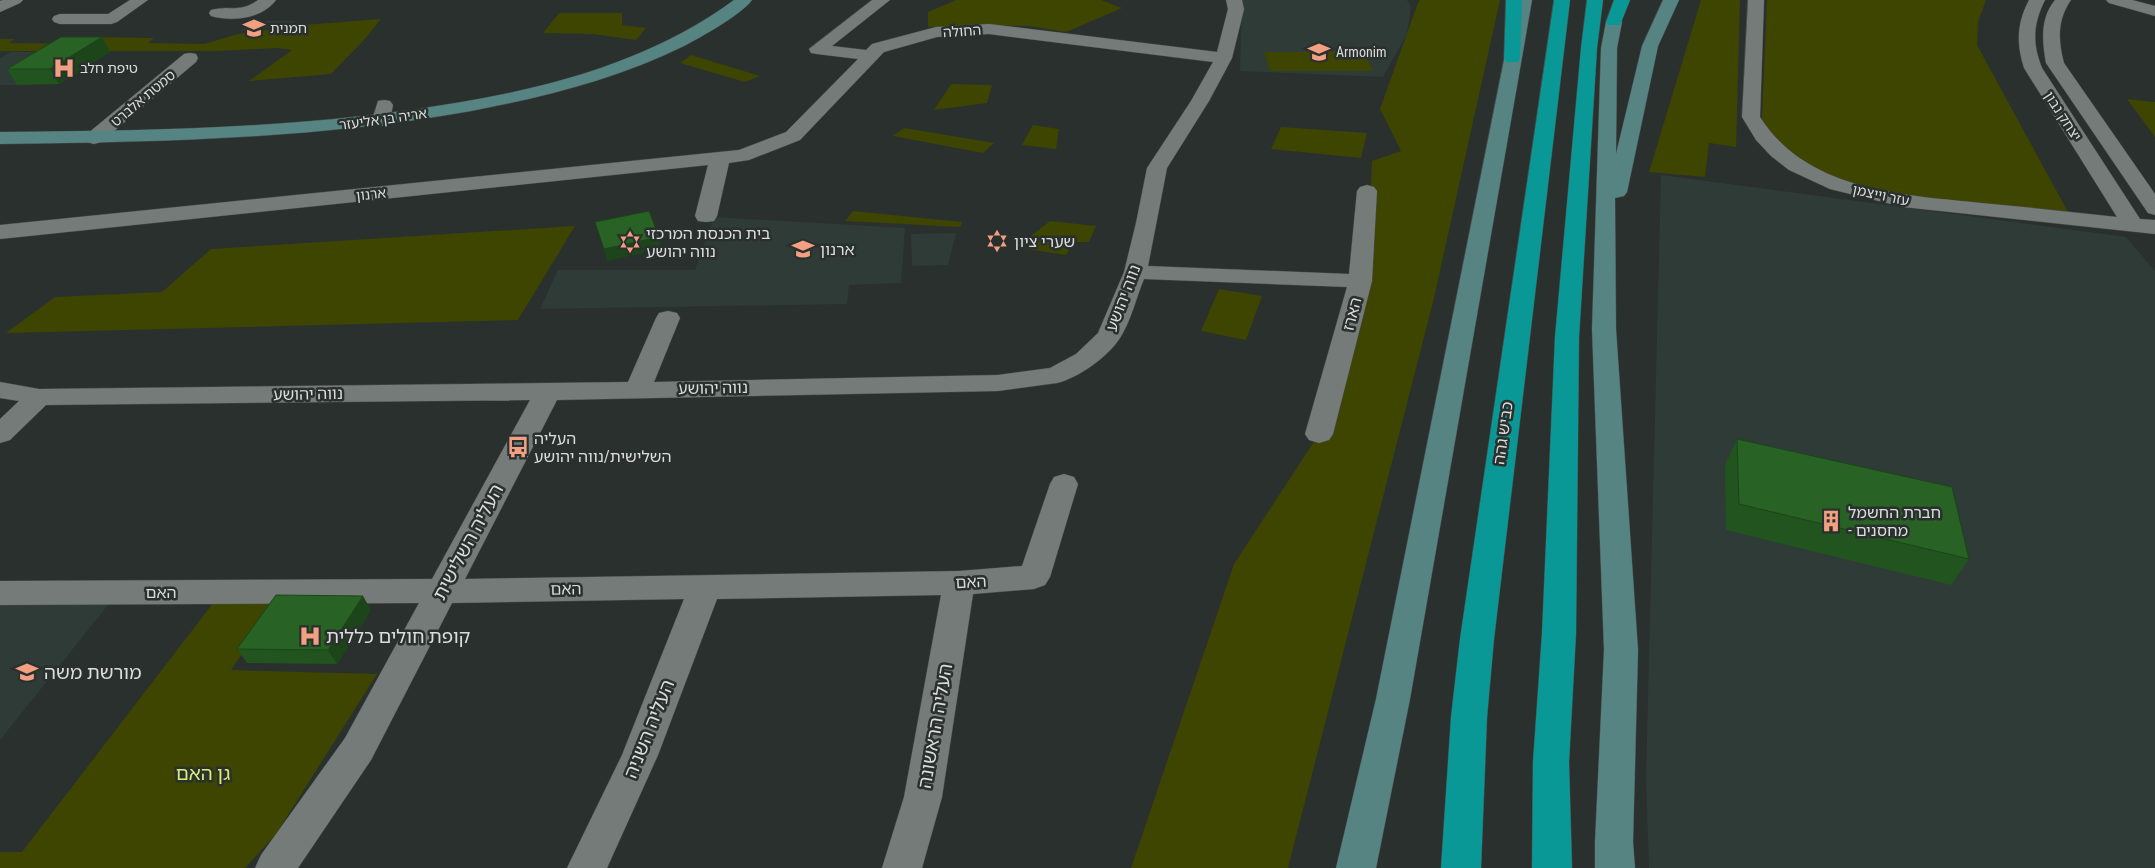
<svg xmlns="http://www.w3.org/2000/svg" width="2155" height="868" viewBox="0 0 2155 868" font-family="'Roboto Condensed','Noto Sans Hebrew',sans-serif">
<rect width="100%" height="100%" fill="#2a302d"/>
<path fill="#2f3b36" d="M 1242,0 L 1407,0 L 1411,6 L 1407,34 L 1383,77 L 1240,71 Z
M 253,21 L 296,21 L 290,25 L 239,31 Z
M 11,52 L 70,52 L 17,85 L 0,85 L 0,58 Z
M 1661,175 L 2126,237 L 2155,271 L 2155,868 L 1649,868 L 1646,779 Z
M 714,217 L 905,228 L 901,283 L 849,285 L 847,304 L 540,309 L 558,270 L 695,270 Z
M 956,233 L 948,265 L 912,266 L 911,234 Z
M 0,605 L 108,605 L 0,740 Z"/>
<path fill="#3d4500" d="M 956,0 L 1101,0 L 1122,8 L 1066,32 L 1029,26 L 972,25 L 928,27 L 928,12 Z
M 1419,0 L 1500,0 L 1434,298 L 1288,868 L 1131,868 L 1234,564 L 1319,434 L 1370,204 L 1372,161 L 1401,151 L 1380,109 Z
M 1701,0 L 1740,0 L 1736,147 L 1709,143 L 1705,177 L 1649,172 Z
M 1767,0 L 1986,0 L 1978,22 L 1977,45 L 2068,212 L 1890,196 L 1813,171 L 1772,139 L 1762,118 Z
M 559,13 L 622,13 L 622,25 L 646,28 L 636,40 L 593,34 L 543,33 Z
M 381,19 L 364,40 L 331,74 L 249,81 L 292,50 L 277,48 L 220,51 L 0,51 L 0,39 L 15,39 L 9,43 L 82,44 L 91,37 L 154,38 L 148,43 L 204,44 L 238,34 L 304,25 Z
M 1264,52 L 1364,52 L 1373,71 L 1270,71 Z
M 691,55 L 760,76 L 745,82 L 680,63 Z
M 951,84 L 992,85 L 987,103 L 934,110 Z
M 2127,99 L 2155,102 L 2155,137 Z
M 1033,125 L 1059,129 L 1056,149 L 1022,145 Z
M 1281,127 L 1367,133 L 1361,158 L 1271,149 Z
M 904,128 L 994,143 L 983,153 L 893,136 Z
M 853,211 L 962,222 L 960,227 L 845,221 Z
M 1050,221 L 1096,226 L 1089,242 L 1073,242 L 1066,255 L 1026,249 L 1032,235 Z
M 575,226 L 518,320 L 6,333 L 55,297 L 162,292 L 211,249 Z
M 1219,289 L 1262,296 L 1246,340 L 1201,331 Z
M 217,598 L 279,600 L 231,670 L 377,674 L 276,834 L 245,868 L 0,868 L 0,852 L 22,852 Z"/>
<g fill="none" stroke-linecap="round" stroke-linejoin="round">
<g stroke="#474b49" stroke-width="1">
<path id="street" d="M 3,0 L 23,0 L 20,3 L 0,12 L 0,1 Z
M 130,0 L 148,0 L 117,22 L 111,24 L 60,24 L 54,22 L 52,19 L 54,16 L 60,14 L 108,14 Z
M 258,0 L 276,0 C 262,19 232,22 211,16 L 209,13 L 211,10 C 231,5 240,13 258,0 Z
M 872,0 L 890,0 L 832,46 L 866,50 L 872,44 L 936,27 L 989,24 L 1217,52 L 1228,9 L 1226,0 L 1242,0 L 1244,9 L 1232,58 L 1209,101 L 1167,168 L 1148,266 L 1349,274 L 1357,191 L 1360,187 L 1367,185 L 1374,187 L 1377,191 L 1372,281 L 1333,434 L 1329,440 L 1319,443 L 1309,440 L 1305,434 L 1347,287 L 1144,279 C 1136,298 1131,321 1120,338 C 1108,357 1078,378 1057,383 L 998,391 L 557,400 L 465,579 L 959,571 L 1022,566 L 1050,484 L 1054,477 L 1064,474 L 1074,477 L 1078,484 L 1050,577 L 1045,585 L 1034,589 L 973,594 L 942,797 L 922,868 L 882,868 L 904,797 L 941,595 L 717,599 L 658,755 L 607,868 L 567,868 L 622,755 L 684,599 L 452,603 L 371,760 L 298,868 L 255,868 L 261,855 L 345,738 L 419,603 L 0,605 L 0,581 L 432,579 L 530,400 L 46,405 L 10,440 L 0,443 L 0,419 L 19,401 L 0,398 L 0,382 L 39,389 L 628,382 L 656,318 L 659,313 L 668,311 L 677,313 L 680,318 L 654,382 L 998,375 L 1050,368 L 1076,354 L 1098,333 L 1124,272 L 1136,223 L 1147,168 L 1191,101 L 1213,62 L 989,34 L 937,37 L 884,52 L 800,140 L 749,160 L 729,163 L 717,216 L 714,221 L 706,222 L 698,221 L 695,216 L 708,165 L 0,239 L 0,225 L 739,150 L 786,132 L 858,59 L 817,54 L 811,53 L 809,49 Z
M 1748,0 L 1764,0 L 1760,117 C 1807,191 1902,195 1981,203 C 2026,207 2071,212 2117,217 L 2024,68 C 2016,43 2017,23 2029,0 L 2045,0 C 2033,24 2032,43 2042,68 L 2140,219 L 2155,220 L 2155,234 L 1903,207 L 1830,189 L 1789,170 L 1771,156 L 1756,140 L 1742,117 Z
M 2055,0 L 2071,0 C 2057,20 2058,40 2064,63 L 2155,194 L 2155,215 L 2148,213 L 2046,63 C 2042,41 2040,18 2055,0 Z
M 2106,0 L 2132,0 L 2155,6 L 2155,16 L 2109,3 Z
M 190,53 L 196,54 L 198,58 L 196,62 L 101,142 L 94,144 L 87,142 L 84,138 L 87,134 L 184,54 Z
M 384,100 L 390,101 L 393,105 L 390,120 L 388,124 L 381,126 L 374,124 L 372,120 L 378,101 Z"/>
</g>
<g stroke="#474b49" stroke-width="1">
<path id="secondary" d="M 734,0 L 752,0 C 741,15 701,37 684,46 C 617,79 544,97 471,111 C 316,139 158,142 0,144 L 0,132 C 137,131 274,129 410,110 C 524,94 640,69 734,0 Z
M 1516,0 L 1532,0 L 1410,699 L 1376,868 L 1336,868 L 1376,699 Z
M 1663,0 L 1679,0 L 1658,46 L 1627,192 L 1624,196 L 1615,198 L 1616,329 L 1638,650 L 1633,842 L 1635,868 L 1595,868 L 1595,842 L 1604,650 L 1592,329 L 1601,48 L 1606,22 L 1608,19 L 1620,19 L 1622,22 L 1617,48 L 1616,154 L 1642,46 Z"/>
</g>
<g stroke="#474b49" stroke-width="1">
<path id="highway" d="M 1506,0 L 1522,0 L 1520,58 L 1518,62 L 1506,62 L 1504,58 Z
M 1554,0 L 1570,0 L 1494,639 L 1487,717 L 1481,868 L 1441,868 L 1451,717 L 1460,639 Z
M 1587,0 L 1603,0 L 1597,48 L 1579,337 L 1576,633 L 1569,762 L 1572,868 L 1532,868 L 1533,762 L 1542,633 L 1555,337 L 1581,48 Z
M 1614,0 L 1630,0 L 1620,25 L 1608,25 L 1606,22 Z"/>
</g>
<use href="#street" fill="#757b79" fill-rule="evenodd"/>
<use href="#secondary" fill="#558482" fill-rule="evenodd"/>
<use href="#highway" fill="#0a9897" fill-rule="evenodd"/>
</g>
<path fill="#22541f" d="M 102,37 L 110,52 L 59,84 L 17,85 L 7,69 Z
M 1737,439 L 1969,559 L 1951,585 L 1726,530 L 1725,465 Z
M 371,610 L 337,664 L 247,663 L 237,649 Z"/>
<path fill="#1c4519" d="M 102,37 L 110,52 L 59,84 L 50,69 Z
M 659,237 L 662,249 L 607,261 L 604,249 Z
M 363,596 L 371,610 L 337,664 L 328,650 Z"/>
<path fill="#286224" stroke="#1c4519" d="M 61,37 L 102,37 L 50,69 L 7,69 Z
M 649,211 L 659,237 L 604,249 L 595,222 Z
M 1737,439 L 1952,487 L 1969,559 L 1739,504 Z
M 276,595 L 363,596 L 328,650 L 237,649 Z"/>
<defs>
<g id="school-bare" transform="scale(1.725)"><path d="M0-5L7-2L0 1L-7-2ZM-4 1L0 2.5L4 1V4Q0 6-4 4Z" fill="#f3a082" stroke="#2a302d" stroke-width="2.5" paint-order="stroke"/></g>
<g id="hospital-bare" transform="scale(1.725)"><path d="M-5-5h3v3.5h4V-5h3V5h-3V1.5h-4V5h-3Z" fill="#f3a082" stroke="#2a302d" stroke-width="2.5" paint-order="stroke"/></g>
<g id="synagogue-bare" transform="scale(1.725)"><path d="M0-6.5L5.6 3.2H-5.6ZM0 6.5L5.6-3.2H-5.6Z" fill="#f3a082" stroke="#2a302d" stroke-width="2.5" paint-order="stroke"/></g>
<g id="bus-bare" transform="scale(1.725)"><path d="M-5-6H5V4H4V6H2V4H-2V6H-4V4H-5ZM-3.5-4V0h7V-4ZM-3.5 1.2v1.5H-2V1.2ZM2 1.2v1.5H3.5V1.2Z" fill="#f3a082" stroke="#2a302d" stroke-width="2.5" paint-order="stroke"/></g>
<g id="building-bare" transform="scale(1.725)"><path d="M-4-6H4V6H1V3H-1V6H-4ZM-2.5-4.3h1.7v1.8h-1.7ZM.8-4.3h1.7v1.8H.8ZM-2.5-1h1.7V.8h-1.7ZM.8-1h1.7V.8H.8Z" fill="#f3a082" stroke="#2a302d" stroke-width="2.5" paint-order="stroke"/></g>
</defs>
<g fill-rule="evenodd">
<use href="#school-bare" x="254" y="28"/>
<use href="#school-bare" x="1319" y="52"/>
<use href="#hospital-bare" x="64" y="68"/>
<use href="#synagogue-bare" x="997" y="241"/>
<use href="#synagogue-bare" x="630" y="242"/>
<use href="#school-bare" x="803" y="249"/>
<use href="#bus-bare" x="518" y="447"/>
<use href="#building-bare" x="1831" y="521"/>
<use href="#hospital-bare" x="310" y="636"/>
<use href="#school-bare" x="27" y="672"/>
</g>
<g text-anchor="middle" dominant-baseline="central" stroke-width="5" stroke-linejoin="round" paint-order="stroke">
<g font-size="14" fill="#dadddc" stroke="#2a302d" text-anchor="start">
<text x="270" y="28">חמנית</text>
<text x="1336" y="52">Armonim</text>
<text x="80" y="68">טיפת חלב</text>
</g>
<g font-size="14" fill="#dadddc" stroke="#2a302d">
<text transform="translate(962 31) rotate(-4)">החולה</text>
<text transform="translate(143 98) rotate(-40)">סמטת אלברט</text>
<text transform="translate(2063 116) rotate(57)">יצחק נבון</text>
<text transform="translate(383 119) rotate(-8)">אריה בן אליעזר</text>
<text transform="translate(371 194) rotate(-6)">ארנון</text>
<text transform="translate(1881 195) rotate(12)">עזר וייצמן</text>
</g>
<g font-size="16" fill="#dadddc" stroke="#2a302d" text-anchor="start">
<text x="646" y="233">בית הכנסת המרכזי<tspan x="646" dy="18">נווה יהושע</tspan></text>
<text x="1014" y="241">שערי ציון</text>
<text x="820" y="249">ארנון</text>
<text x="534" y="438">העליה<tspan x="534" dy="18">השלישית/נווה יהושע</tspan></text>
<text x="1848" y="512">חברת החשמל<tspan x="1848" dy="18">- מחסנים</tspan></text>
</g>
<g font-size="16" fill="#dadddc" stroke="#2a302d">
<text transform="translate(1123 298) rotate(-69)">נווה יהושע</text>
<text transform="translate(1352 314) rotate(-75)">הארז</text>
<text transform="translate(713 388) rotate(-1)">נווה יהושע</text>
<text transform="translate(308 394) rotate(-1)">נווה יהושע</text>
<text transform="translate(1503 433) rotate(-82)">כביש גהה</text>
<text transform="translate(971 582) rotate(-3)">האם</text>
<text transform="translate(566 589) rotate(-1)">האם</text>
<text x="161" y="592">האם</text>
</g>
<g font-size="19" fill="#dadddc" stroke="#2a302d">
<text transform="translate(468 542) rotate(-62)">העליה השלישית</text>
<text transform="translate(935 726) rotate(-80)">העליה הראשונה</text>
<text transform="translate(649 729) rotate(-68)">העליה השניה</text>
</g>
<g font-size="19" fill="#dadddc" stroke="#2a302d" text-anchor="start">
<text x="326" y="636">קופת חולים כללית</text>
<text x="44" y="672">מורשת משה</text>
</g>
<g font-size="19" fill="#d8eb77" stroke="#2a302d">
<text x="203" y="773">גן האם</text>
</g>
</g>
</svg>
